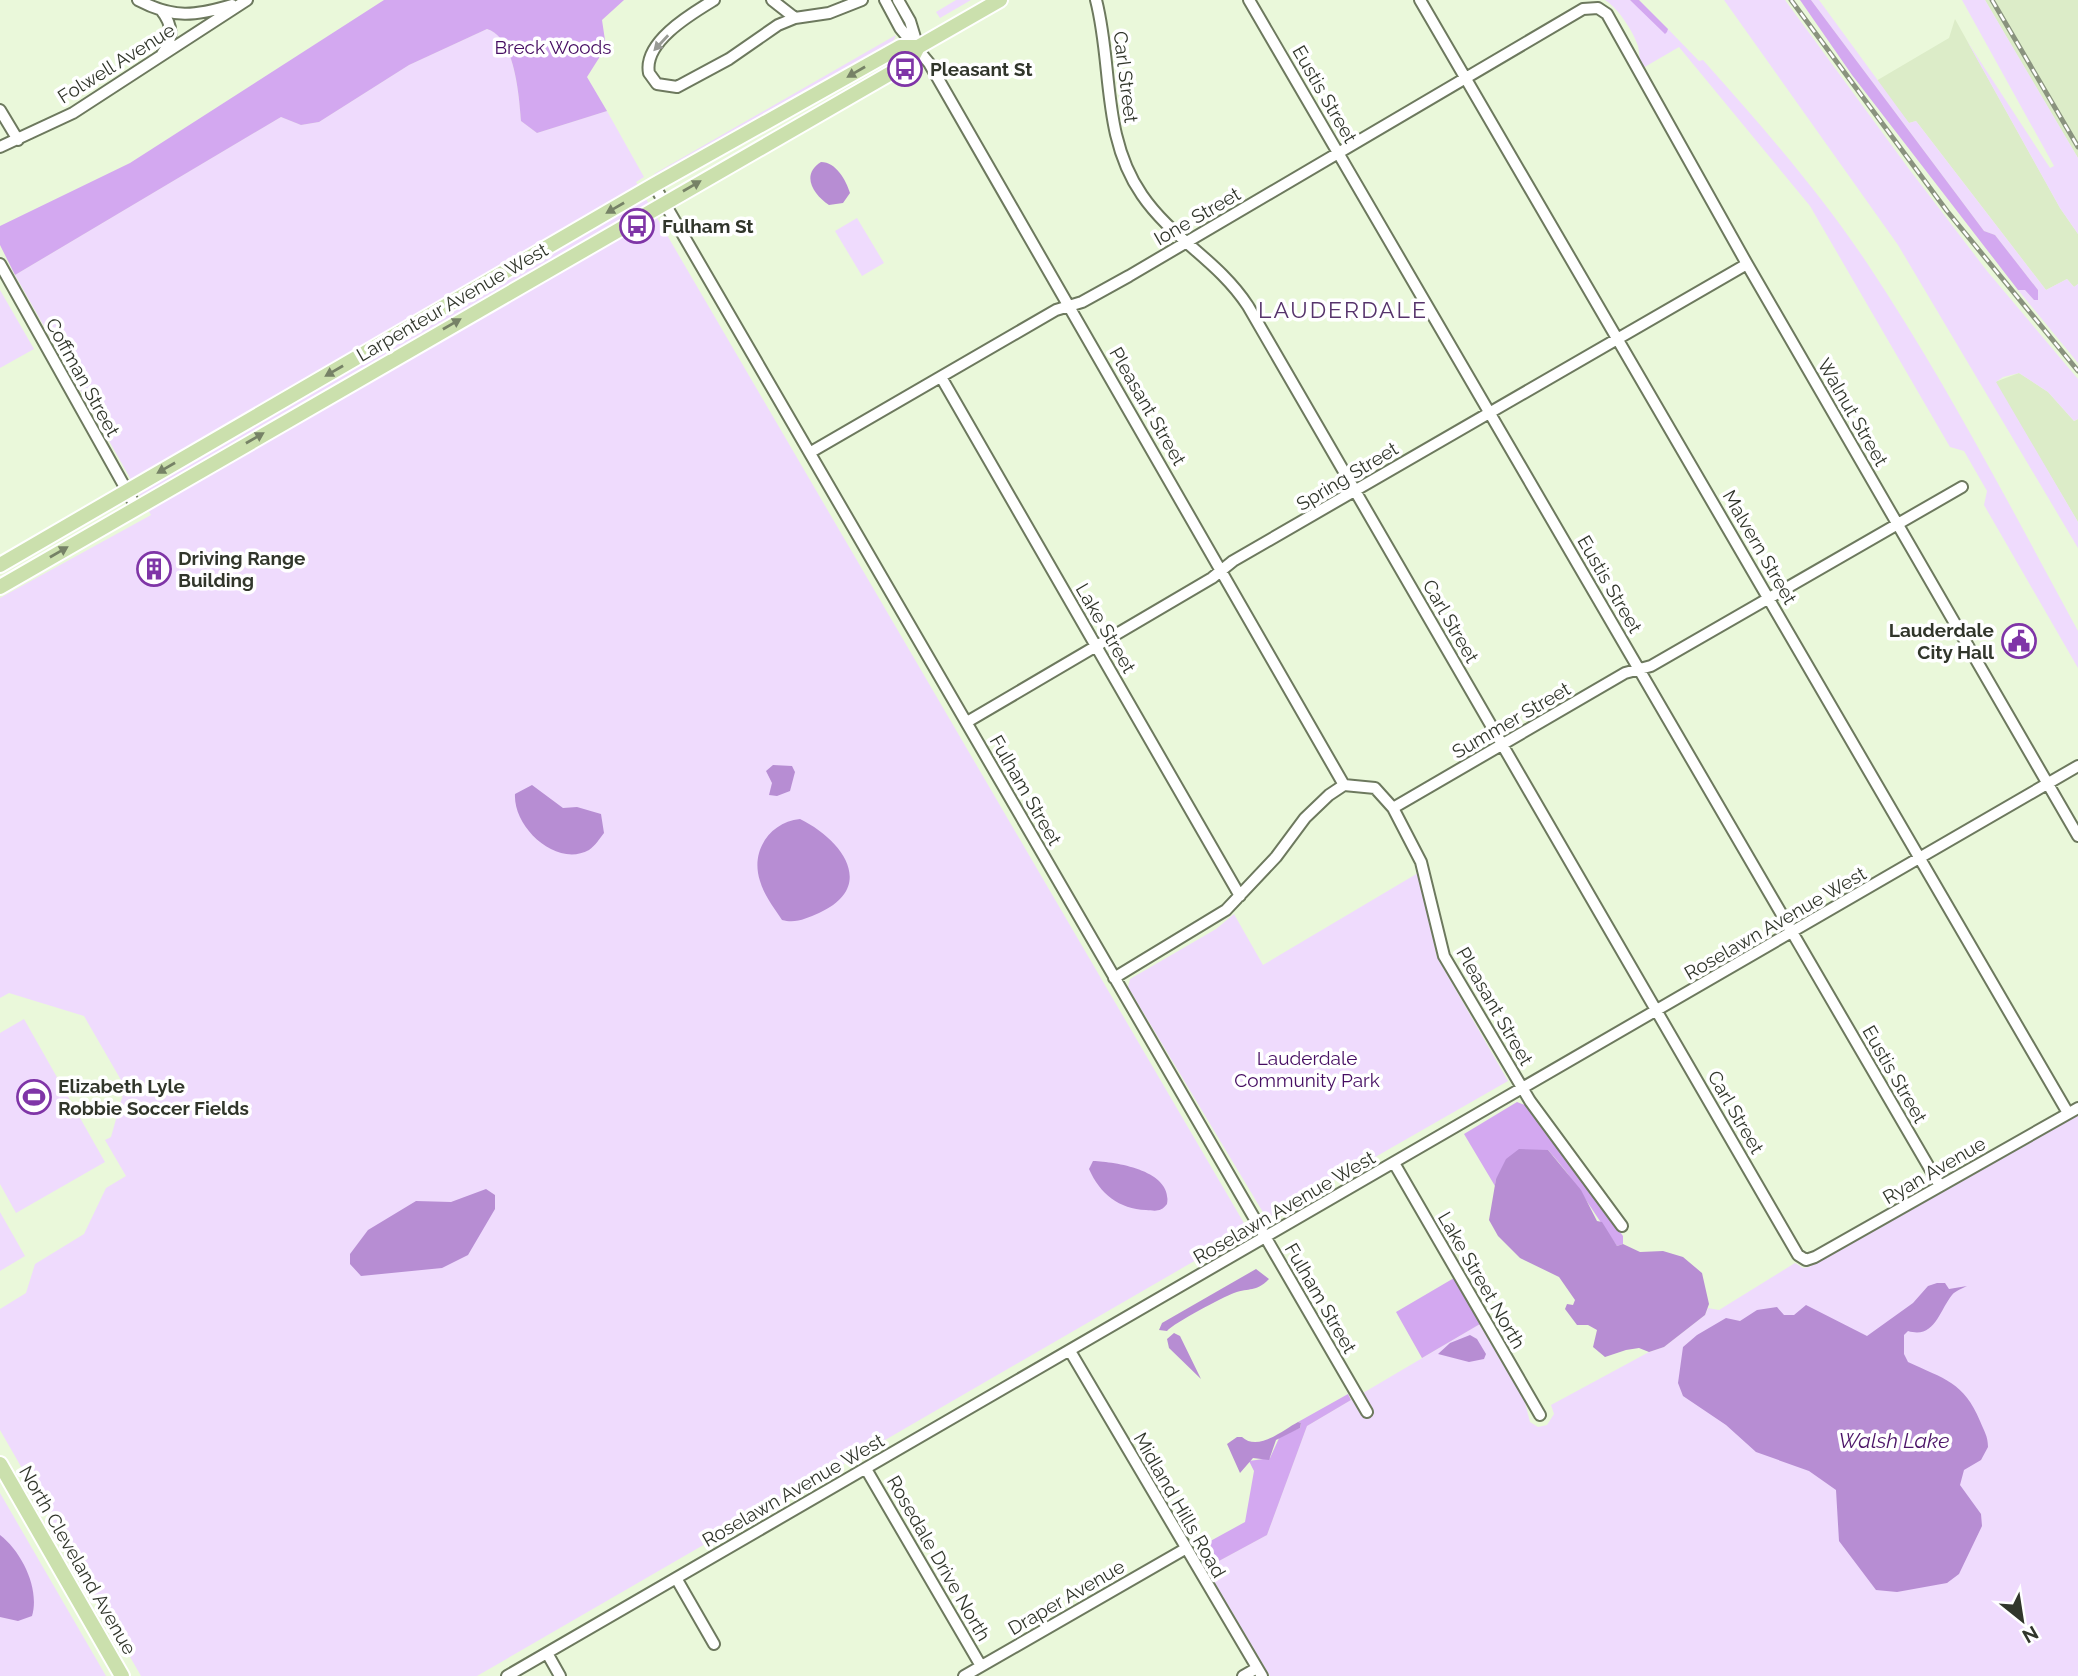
<svg xmlns="http://www.w3.org/2000/svg" width="2078" height="1676" viewBox="0 0 2078 1676" font-family="Raleway,sans-serif">
<rect width="100%" height="100%" fill="#eaf8da"/>
<path fill="#dcecc8" d="M 1985,0 L 2078,0 L 2078,158 L 2013,48 Z
M 1955,19 L 2060,208 L 2078,234 L 2078,284 L 2074,287 L 2067,279 L 2046,290 L 1916,121 L 1909,123 L 1876,81 L 1949,38 Z
M 2019,373 L 2048,392 L 2074,421 L 2078,419 L 2078,522 L 1995,382 Z"/>
<path fill="#efdbfd" d="M 956,0 L 971,0 L 940,18 L 936,12 Z
M 1605,0 L 1630,0 L 1668,31 L 1668,29 L 1699,61 L 1703,60 C 1761,125 1818,190 1867,263 C 1945,380 2010,506 2078,631 L 2078,668 L 1984,505 L 1987,491 L 1964,451 L 1950,447 L 1810,206 L 1679,47 L 1643,68 C 1638,60 1640,54 1638,46 C 1633,31 1618,8 1605,0 Z
M 1724,0 L 1785,0 L 1909,169 L 1987,271 L 2078,379 L 2078,419 L 2074,421 L 2048,392 L 2019,373 L 2003,377 L 1996,382 L 2078,522 L 2078,548 L 1898,245 Z
M 1811,0 L 1819,0 L 1909,123 L 1916,121 L 2046,290 L 2067,279 L 2074,287 L 2078,284 L 2078,363 L 2018,290 L 2025,290 L 2034,300 L 2038,290 L 1995,235 L 1984,231 Z
M 1962,0 L 1985,0 L 2078,158 L 2078,234 L 2060,208 L 1967,41 L 2050,168 L 2054,166 Z
M 487,29 C 515,37 519,96 521,121 L 537,133 L 607,111 L 644,177 L 636,182 L 1248,1230 L 477,1676 L 141,1676 L 0,1430 L 0,1309 L 26,1293 L 35,1264 L 84,1234 L 106,1188 L 126,1176 L 105,1140 L 111,1137 L 125,1087 L 84,1016 L 9,993 L 0,998 L 0,598 L 151,515 L 15,275 L 281,117 L 301,125 L 319,122 L 409,65 Z
M 896,35 L 893,42 L 655,176 L 654,174 Z
M 857,218 L 884,263 L 862,276 L 835,231 Z
M 0,290 L 34,349 L 0,368 Z
M 1418,873 L 1437,957 L 1508,1081 L 1267,1219 L 1128,987 L 1130,979 L 1216,929 L 1234,914 L 1263,965 Z
M 24,1019 L 105,1162 L 16,1213 L 0,1184 L 0,1033 Z
M 2078,1113 L 2078,1676 L 1270,1676 L 1206,1568 L 1267,1535 L 1307,1426 L 1480,1324 L 1525,1402 L 1530,1422 L 1538,1427 L 1547,1425 L 1554,1414 L 1551,1405 L 1649,1352 L 1664,1347 L 1705,1315 L 1708,1308 L 1719,1310 L 1795,1263 L 1803,1268 L 1809,1267 Z
M 0,1212 L 25,1256 L 0,1271 Z
M 0,1493 L 106,1676 L 0,1676 Z"/>
<path fill="#d3a8f0" d="M 384,0 L 624,0 L 602,20 L 606,47 L 587,77 L 607,111 L 537,133 L 521,121 C 519,96 515,37 487,29 L 409,65 L 319,122 L 301,125 L 281,117 L 15,275 L 0,245 L 0,226 L 130,163 Z
M 1630,0 L 1639,0 L 1668,29 L 1667,32 L 1665,34 Z
M 1800,0 L 1811,0 L 1984,231 L 1995,235 L 2038,290 L 2038,300 L 2034,300 L 2025,290 L 2018,290 L 1852,75 Z
M 1517,1102 L 1527,1106 L 1623,1236 L 1623,1244 L 1617,1246 C 1594,1214 1575,1179 1548,1150 L 1496,1179 L 1495,1186 L 1464,1134 Z
M 1454,1278 L 1480,1324 L 1422,1358 L 1396,1312 Z
M 1348,1394 L 1351,1400 L 1307,1426 L 1267,1535 L 1206,1568 L 1194,1550 L 1245,1522 L 1254,1471 L 1249,1461 L 1270,1458 L 1280,1436 L 1300,1428 L 1301,1423 L 1298,1422 Z"/>
<path fill="#b78dd3" d="M 821,162 C 836,162 846,180 850,193 L 843,203 L 829,205 C 814,195 800,175 821,162 Z
M 773,765 L 792,766 L 795,772 L 790,791 L 777,796 L 769,795 L 772,783 L 766,771 Z
M 532,785 L 563,808 L 577,807 L 601,814 L 604,833 C 600,838 595,846 589,850 C 556,868 513,827 515,794 Z
M 800,819 C 841,839 878,886 819,913 C 807,918 796,924 782,920 C 774,908 764,895 760,881 C 750,851 770,822 800,819 Z
M 1519,1149 L 1548,1150 L 1581,1190 L 1597,1221 L 1602,1222 L 1617,1246 L 1623,1244 L 1640,1252 L 1663,1251 L 1683,1257 L 1702,1273 L 1709,1304 L 1705,1315 L 1664,1347 L 1649,1352 L 1639,1348 L 1626,1350 L 1605,1357 L 1593,1347 L 1597,1330 L 1588,1325 L 1577,1325 L 1565,1309 L 1567,1304 L 1573,1305 L 1575,1300 L 1559,1277 L 1520,1258 L 1498,1236 L 1489,1220 L 1496,1179 L 1506,1159 Z
M 1093,1161 C 1118,1162 1173,1171 1167,1204 C 1161,1212 1156,1211 1146,1210 C 1119,1209 1100,1194 1089,1169 Z
M 486,1189 L 495,1195 L 495,1209 L 468,1255 L 442,1268 L 361,1276 L 350,1264 L 350,1254 L 368,1230 L 416,1201 L 451,1202 Z
M 1256,1269 L 1269,1279 C 1255,1293 1250,1287 1234,1293 C 1223,1297 1174,1323 1167,1331 L 1159,1330 L 1162,1323 Z
M 1937,1283 L 1945,1283 L 1949,1289 L 1967,1286 C 1963,1288 1955,1291 1952,1295 C 1939,1311 1935,1339 1908,1331 L 1904,1335 L 1904,1354 L 1908,1362 C 1944,1379 1964,1382 1980,1421 C 1984,1431 1988,1436 1988,1447 L 1981,1460 L 1964,1470 L 1960,1485 L 1981,1514 L 1982,1526 L 1959,1574 L 1947,1583 L 1897,1592 L 1876,1590 L 1839,1541 L 1836,1490 L 1809,1471 L 1756,1452 L 1726,1425 L 1683,1396 L 1678,1383 L 1683,1347 L 1697,1335 L 1726,1318 L 1740,1321 L 1757,1310 L 1777,1307 L 1784,1315 L 1794,1315 L 1806,1305 L 1867,1336 L 1913,1303 L 1928,1286 Z
M 1174,1333 L 1180,1336 L 1201,1379 L 1169,1348 L 1167,1339 Z
M 1470,1335 L 1477,1339 L 1486,1354 L 1484,1359 L 1469,1362 L 1438,1354 L 1450,1343 Z
M 1298,1422 L 1301,1423 L 1300,1428 L 1276,1440 L 1269,1460 L 1253,1458 L 1240,1473 L 1227,1444 L 1237,1437 L 1242,1437 C 1258,1452 1283,1430 1298,1422 Z
M 0,1535 C 22,1552 40,1589 32,1616 L 18,1621 L 0,1617 Z"/>
<g fill="none" stroke-linecap="round" stroke-linejoin="round">
<g stroke="#6d795e" stroke-width="14">
<path id="minor" d="M 138,0 C 174,19 195,16 232,5
M 714,0 C 691,14 643,42 649,73 L 657,84 L 677,87 L 729,59 L 778,25 L 795,18 L 772,0
M 885,0 L 900,28 L 929,63 L 1344,785
M 898,0 L 910,21 L 917,44
M 1096,0 C 1113,65 1101,136 1142,195 C 1172,239 1218,260 1248,306 L 1798,1255 L 1806,1260 L 1815,1257 L 2078,1108
M 1249,0 L 1940,1186
M 1420,0 L 2068,1113
M 161,10 C 173,25 174,39 162,54
M 795,18 L 829,13 L 862,0
M 0,110 L 18,140
M 0,147 L 73,113 L 247,0
M 654,185 L 1367,1412
M 0,264 L 136,507
M 941,377 L 1240,896
M 811,452 L 1056,310 L 1082,302 L 1129,276 L 1583,9 L 1598,8 L 1607,14 L 1747,264 L 2078,836
M 967,722 L 1212,578 L 1233,561 L 1747,264
M 1393,808 L 1625,673 L 1651,666 L 1962,487
M 1114,978 L 1226,910 L 1276,857 L 1305,818 L 1329,795 L 1344,785 L 1375,788 L 1393,808 L 1421,862 L 1444,956 L 1530,1101 L 1622,1226
M 1394,1163 L 1540,1415
M 1070,1351 L 1262,1676
M 866,1469 L 981,1666
M 676,1578 L 714,1644
M 547,1653 L 560,1676
M 507,1676 L 2078,766
M 964,1676 L 1185,1549
M 1243,1676 L 1257,1668"/>
</g>
<g stroke="#fff" stroke-width="18">
<path id="major" d="M 0,565 L 654,185 L 900,47 L 918,47 L 1000,0
M 0,587 L 910,62 L 918,47
M 0,1464 L 122,1676"/>
</g>
<use href="#minor" stroke="#fff" stroke-width="10"/>
<use href="#major" stroke="#cbe0ad" stroke-width="14"/>
<g stroke="#8a937f" stroke-width="5">
<path id="rail" d="M 1791,0 L 1947,211 L 2078,371
M 1992,0 L 2078,147"/>
</g>
<use href="#rail" stroke="#fff" stroke-width="2.5" stroke-dasharray="8" stroke-linecap="butt"/>
</g>
<defs><path id="oneway-solid" d="M-6-.8H1V-3.2L6.5 0L1 3.2V.8H-6Z" transform="scale(1.75)"/></defs>
<use fill="#989a95" href="#oneway-solid" transform="translate(661 43) rotate(133)"/>
<g fill="#768266">
<use href="#oneway-solid" transform="translate(856 72) rotate(150)"/>
<use href="#oneway-solid" transform="translate(692 186) rotate(-30)"/>
<use href="#oneway-solid" transform="translate(615 208) rotate(150)"/>
<use href="#oneway-solid" transform="translate(452 324) rotate(-30)"/>
<use href="#oneway-solid" transform="translate(334 371) rotate(150)"/>
<use href="#oneway-solid" transform="translate(255 438) rotate(-30)"/>
<use href="#oneway-solid" transform="translate(166 468) rotate(150)"/>
<use href="#oneway-solid" transform="translate(59 552) rotate(-30)"/>
</g>
<defs>
<g id="bus-ring" transform="scale(1.75)"><circle r="9.5" fill="#fff" stroke="#7f35a7" stroke-width="1.5"/><path d="M-5-6H5V4H4V6H2V4H-2V6H-4V4H-5ZM-3.5-4V0h7V-4ZM-3.5 1.2v1.5H-2V1.2ZM2 1.2v1.5H3.5V1.2Z" fill="#7f35a7"/></g>
<g id="building-ring" transform="scale(1.75)"><circle r="9.5" fill="#fff" stroke="#7f35a7" stroke-width="1.5"/><path d="M-4-6H4V6H1V3H-1V6H-4ZM-2.5-4.3h1.7v1.8h-1.7ZM.8-4.3h1.7v1.8H.8ZM-2.5-1h1.7V.8h-1.7ZM.8-1h1.7V.8H.8Z" fill="#7f35a7"/></g>
<g id="civic-ring" transform="scale(1.75)"><circle r="9.5" fill="#fff" stroke="#7f35a7" stroke-width="1.5"/><path d="M-.6-6.5H3V-4.5H.6V-3L4-1V1h2V6H-6V1h2V-1L-.6-3ZM-1.2 2.5V6h2.4V2.5Z" fill="#7f35a7"/></g>
<g id="stadium-ring" transform="scale(1.75)"><circle r="9.5" fill="#fff" stroke="#7f35a7" stroke-width="1.5"/><path d="M0-5a6.5 5 0 1 0 0 10a6.5 5 0 1 0 0-10ZM-3.5-1.8h7v3.6h-7Z" fill="#7f35a7"/></g>
</defs>
<g fill-rule="evenodd">
<use href="#bus-ring" x="905" y="69"/>
<use href="#bus-ring" x="637" y="226"/>
<use href="#building-ring" x="154" y="569"/>
<use href="#civic-ring" x="2019" y="641"/>
<use href="#stadium-ring" x="34" y="1097"/>
</g>
<g text-anchor="middle" dominant-baseline="central" stroke-width="7" stroke-linejoin="round" paint-order="stroke">
<g font-size="19" fill="#460d62" stroke="#fff">
<text x="553" y="47">Breck Woods</text>
<text x="1307" y="1058">Lauderdale<tspan x="1307" dy="22">Community Park</tspan></text>
</g>
<g font-size="19" fill="#31362b" stroke="#fff">
<text transform="translate(116 63) rotate(-32)">Folwell Avenue</text>
<text transform="translate(1126 77) rotate(83)">Carl Street</text>
<text transform="translate(1325 94) rotate(60)">Eustis Street</text>
<text transform="translate(1197 216) rotate(-30)">Ione Street</text>
<text transform="translate(452 302) rotate(-30)">Larpenteur Avenue West</text>
<text transform="translate(83 377) rotate(61)">Coffman Street</text>
<text transform="translate(1148 406) rotate(60)">Pleasant Street</text>
<text transform="translate(1853 412) rotate(60)">Walnut Street</text>
<text transform="translate(1347 476) rotate(-31)">Spring Street</text>
<text transform="translate(1760 547) rotate(60)">Malvern Street</text>
<text transform="translate(1610 584) rotate(60)">Eustis Street</text>
<text transform="translate(1451 621) rotate(60)">Carl Street</text>
<text transform="translate(1106 628) rotate(60)">Lake Street</text>
<text transform="translate(1511 720) rotate(-30)">Summer Street</text>
<text transform="translate(1026 790) rotate(60)">Fulham Street</text>
<text transform="translate(1775 923) rotate(-30)">Roselawn Avenue West</text>
<text transform="translate(1495 1006) rotate(60)">Pleasant Street</text>
<text transform="translate(1895 1074) rotate(60)">Eustis Street</text>
<text transform="translate(1736 1112) rotate(60)">Carl Street</text>
<text transform="translate(1934 1170) rotate(-30)">Ryan Avenue</text>
<text transform="translate(1284 1207) rotate(-30)">Roselawn Avenue West</text>
<text transform="translate(1482 1280) rotate(60)">Lake Street North</text>
<text transform="translate(1321 1298) rotate(60)">Fulham Street</text>
<text transform="translate(793 1490) rotate(-30)">Roselawn Avenue West</text>
<text transform="translate(1180 1505) rotate(60)">Midland Hills Road</text>
<text transform="translate(939 1558) rotate(60)">Rosedale Drive North</text>
<text transform="translate(78 1560) rotate(60)">North Cleveland Avenue</text>
<text transform="translate(1066 1597) rotate(-30)">Draper Avenue</text>
</g>
<g font-size="19" font-weight="bold" fill="#31362b" stroke="#fff" text-anchor="start">
<text x="930" y="69">Pleasant St</text>
<text x="662" y="226">Fulham St</text>
<text x="178" y="558">Driving Range<tspan x="178" dy="22">Building</tspan></text>
<text x="1994" y="630" text-anchor="end">Lauderdale<tspan x="1994" dy="22">City Hall</tspan></text>
<text x="58" y="1086">Elizabeth Lyle<tspan x="58" dy="22">Robbie Soccer Fields</tspan></text>
</g>
<g font-size="21" font-style="italic" fill="#4c1468" stroke="#fff">
<text x="1894" y="1440">Walsh Lake</text>
</g>
<g font-size="23" letter-spacing="2" fill="#56336b" stroke="#fff">
<text x="1343" y="309">LAUDERDALE</text>
</g>
</g>
<g transform="translate(2022 1620) rotate(150)" stroke="#ffffff" stroke-width="5" paint-order="stroke">
<path d="M0-5L12 26L0 18L-12 26Z" fill="#31362b"/>
<text y="-10" font-size="19" font-weight="bold" text-anchor="middle" fill="#31362b">N</text>
</g>
</svg>
